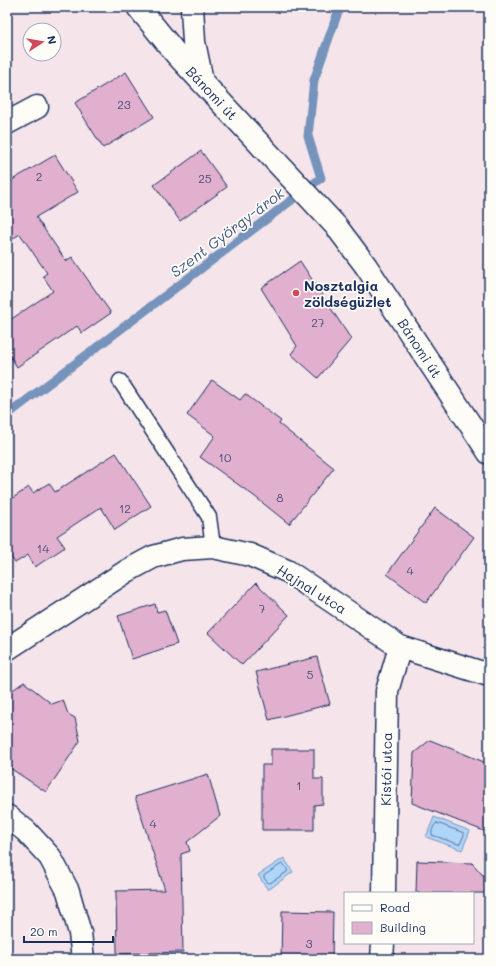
<svg xmlns="http://www.w3.org/2000/svg" width="496" height="966" viewBox="0 0 496 966" font-family="Mali,sans-serif">
<rect width="100%" height="100%" fill="#f5e5eb"/>
<filter id="ink" filterUnits="userSpaceOnUse"><feTurbulence type="fractalNoise" baseFrequency=".025" numOctaves="2"/><feDisplacementMap in="SourceGraphic" scale="8" xChannelSelector="R" yChannelSelector="G"/><feConvolveMatrix kernelMatrix="1 2 1 2 8 2 1 2 1" color-interpolation-filters="sRGB"/></filter>
<g filter="url(#ink)">
<path fill="#b0d5f9" stroke="#7493bb" d="M 434,817 L 470,831 L 462,850 L 426,837 Z
M 284,858 L 293,872 L 268,890 L 258,875 Z"/>
<g fill="none" stroke-linecap="round" stroke-linejoin="round">
<path stroke="#57719c" stroke-width="1" d="M 437,823 L 464,833 L 464,835 L 460,844 L 458,844 L 432,835 C 431,831 434,824 437,823 Z
M 282,864 C 285,865 288,869 287,872 L 270,883 L 268,883 L 264,878 L 264,876 Z"/>
<path stroke="#7493bb" stroke-width="9" d="M 7,415 L 321,178 L 308,136 L 314,80 L 337,15 L 341,7"/>
</g>
<path fill="#e1b0cf" stroke="#1b2f5e" d="M 126,72 L 154,117 L 103,148 L 75,103 Z
M 201,151 L 227,187 L 180,221 L 154,185 Z
M 55,155 L 78,192 L 36,217 L 66,261 L 72,257 L 111,313 L 82,333 L 77,326 L 17,367 L 7,351 L 7,322 L 53,291 L 43,276 L 47,273 L 20,234 L 7,242 L 7,183 Z
M 300,261 L 351,339 L 318,378 L 291,354 L 297,346 L 261,288 Z
M 212,380 L 240,400 L 245,394 L 281,421 L 279,424 L 334,468 L 289,524 L 254,496 L 200,457 L 215,436 L 187,415 Z
M 116,453 L 151,506 L 115,530 L 101,507 L 57,536 L 65,547 L 35,567 L 28,555 L 15,563 L 7,551 L 7,502 L 29,487 L 33,493 L 49,483 L 55,492 Z
M 435,508 L 474,537 L 426,603 L 387,574 Z
M 256,583 L 289,615 L 242,665 L 208,633 Z
M 155,604 L 157,612 L 165,610 L 177,644 L 132,659 L 118,616 Z
M 317,657 L 330,704 L 269,720 L 256,672 Z
M 24,682 L 52,704 L 63,700 L 68,714 L 75,718 L 80,741 L 46,792 L 7,766 L 7,694 Z
M 430,740 L 489,764 L 489,833 L 412,803 L 414,753 Z
M 271,749 L 314,749 L 314,779 L 323,779 L 323,804 L 314,805 L 314,830 L 262,830 L 262,765 L 271,765 Z
M 208,774 L 220,816 L 187,842 L 190,851 L 181,854 L 183,952 L 117,954 L 116,891 L 165,890 L 135,797 Z
M 417,861 L 472,863 L 489,882 L 489,893 L 416,893 Z
M 282,911 L 333,912 L 332,959 L 281,959 Z"/>
<g fill="none" stroke-linecap="round" stroke-linejoin="round">
<g stroke="#1b2f5e" stroke-width="17">
<path id="lane" d="M 120,381 L 209,517 L 213,547"/>
</g>
<g stroke="#1b2f5e" stroke-width="25">
<path id="street" d="M 138,7 L 177,55 L 336,226 L 366,266 L 489,453
M 192,7 L 194,42 L 202,81
M 7,123 L 37,107
M 7,649 L 127,571 L 153,557 L 182,549 L 213,547 L 250,555 L 287,571 L 400,647 L 489,675
M 7,816 L 26,831 L 50,857 L 68,891 L 80,933 L 83,959
M 384,893 L 387,691 L 400,647
M 382,959 L 383,943"/>
</g>
<use href="#lane" stroke="#fdfcf7" stroke-width="14"/>
<use href="#street" stroke="#fdfcf7" stroke-width="22"/>
</g>
</g>
<circle fill="#d1495b" stroke="#fdfcf7" stroke-width="1.5" cx="296" cy="293" r="4"/>
<g text-anchor="middle" dominant-baseline="central" stroke-width="3.5" stroke-linejoin="round" paint-order="stroke">
<g font-size="12" fill="#4c4f7a">
<text x="124" y="104">23</text>
<text x="39" y="176">2</text>
<text x="205" y="178">25</text>
<text x="318" y="322">27</text>
<text x="225" y="457">10</text>
<text x="280" y="497">8</text>
<text x="125" y="508">12</text>
<text x="43" y="548">14</text>
<text x="410" y="570">4</text>
<text x="262" y="608">7</text>
<text x="310" y="674">5</text>
<text x="299" y="785">1</text>
<text x="153" y="823">4</text>
<text x="309" y="943">3</text>
</g>
<g font-size="14" fill="#1b2f5e" stroke="#fdfcf7">
<text transform="translate(212 93) rotate(47)">Bánomi út</text>
<text transform="translate(420 348) rotate(57)">Bánomi út</text>
<text transform="translate(312 589) rotate(32)">Hajnal utca</text>
<text transform="translate(386 769) rotate(-89)">Kistói utca</text>
</g>
<g font-size="14" font-weight="bold" fill="#1b2f5e" stroke="#fdfcf7" text-anchor="start">
<text x="304" y="285">Nosztalgia<tspan x="304" dy="16">zöldségüzlet</tspan></text>
</g>
<g font-size="15" font-style="italic" fill="#405885" stroke="#fdfcf7">
<text transform="translate(227 232) rotate(-37)">Szent György-árok</text>
</g>
</g>
<rect width="496" height="966" fill="none" stroke="#fdfcf7" stroke-width="24"/>
<rect x="12" y="12" width="472" height="942" fill="none" stroke="#1b2f5e" stroke-width="1.5" filter="url(#ink)"/>
<rect x="344" y="892" width="130" height="52" fill="#fdfcf7" stroke="#a3aaba"/>
<rect x="352" y="905" width="20" height="6" fill="#fdfcf7" stroke="#a3aaba"/>
<text x="380" y="912" font-size="12" fill="#1b2f5e">Road</text>
<rect x="352" y="922" width="20" height="12" fill="#e1b0cf" stroke="#a3aaba"/>
<text x="380" y="932" font-size="12" fill="#1b2f5e">Building</text>
<g transform="translate(42 42) rotate(78)"><circle r="19" fill="#fdfcf7" stroke="#a3aaba"/>
<path d="M0-3L7 15L0 10L-7 15Z" fill="#d1495b"/>
<text y="-6" font-size="11" font-weight="bold" text-anchor="middle" fill="#1b2f5e">N</text>
</g>
<path d="M24 936v6h89v-6" fill="none" stroke="#1b2f5e" stroke-width="2"/>
<text x="30" y="936" font-size="12" fill="#1b2f5e" stroke="#fdfcf7" stroke-width="3" paint-order="stroke">20 m</text>
</svg>
